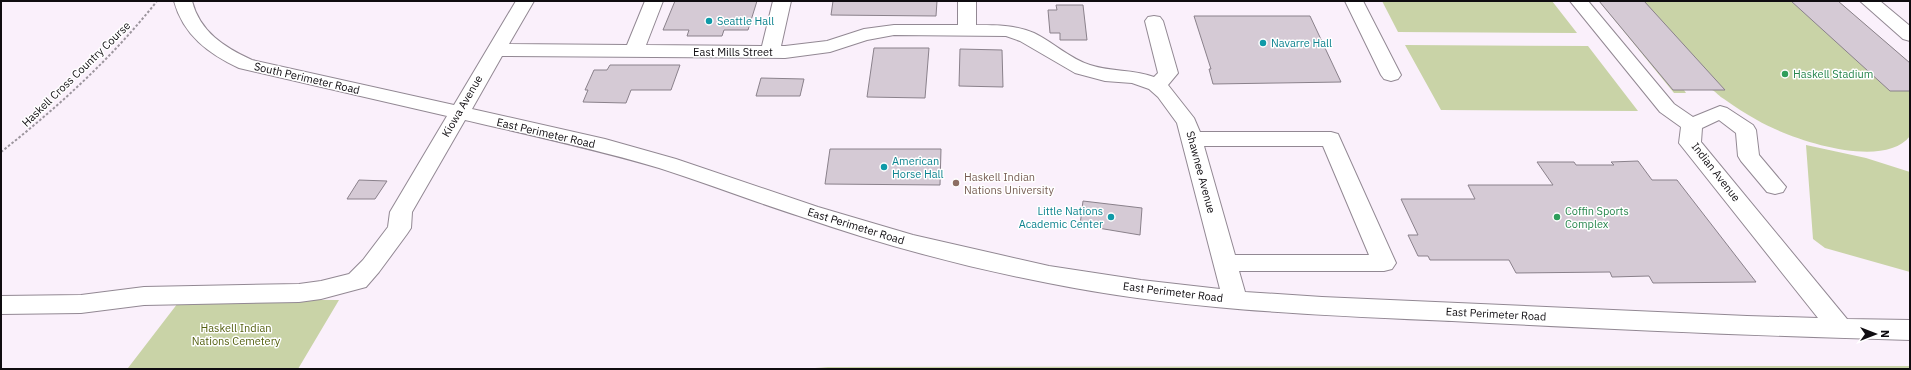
<svg xmlns="http://www.w3.org/2000/svg" width="1911" height="370" viewBox="0 0 1911 370" font-family="'IBM Plex Sans',sans-serif">
<rect width="100%" height="100%" fill="#faf0fb"/>
<path fill="#c9d3a7" d="M 1382,1 L 1552,1 L 1577,33 L 1398,32 Z
M 1599,1 L 1838,1 L 1910,63 L 1910,136 C 1883,171 1789,139 1757,120 C 1746,114 1735,107 1724,99 C 1720,97 1715,91 1712,90 C 1704,88 1692,90 1684,90 L 1686,93 L 1674,93 Z
M 1405,45 L 1588,46 L 1638,111 L 1441,110 Z
M 1806,145 L 1866,158 L 1910,172 L 1910,272 L 1825,248 L 1813,239 Z
M 181,299 L 339,300 L 298,369 L 128,368 Z
M 1910,366 L 1910,369 L 802,369 L 828,367 Z"/>
<path fill="#d5cad5" stroke="#8a818b" d="M 675,1 L 757,1 L 748,30 L 724,30 L 722,36 L 687,36 L 689,30 L 663,30 Z
M 833,1 L 937,1 L 936,16 L 831,15 Z
M 1599,1 L 1644,1 L 1725,90 L 1673,90 Z
M 1791,1 L 1838,1 L 1910,63 L 1910,91 L 1890,91 Z
M 1056,5 L 1083,5 L 1087,40 L 1060,40 L 1060,33 L 1050,33 L 1048,10 L 1057,10 Z
M 1194,16 L 1310,16 L 1341,82 L 1213,84 L 1209,69 L 1211,69 Z
M 874,48 L 929,48 L 925,98 L 867,97 Z
M 960,49 L 1002,50 L 1003,87 L 959,86 Z
M 610,65 L 680,65 L 671,90 L 631,90 L 626,103 L 583,102 L 588,90 L 585,90 L 594,70 L 607,70 Z
M 761,78 L 804,79 L 800,96 L 756,96 Z
M 830,149 L 941,149 L 940,185 L 825,184 Z
M 1638,161 L 1652,180 L 1677,180 L 1756,282 L 1653,283 L 1649,276 L 1612,277 L 1610,272 L 1516,273 L 1509,260 L 1430,260 L 1428,256 L 1418,256 L 1408,235 L 1418,235 L 1401,199 L 1475,199 L 1468,185 L 1553,185 L 1537,162 L 1574,162 L 1576,165 L 1614,165 L 1611,162 Z
M 359,180 L 387,181 L 375,199 L 347,199 Z
M 1083,201 L 1142,208 L 1140,235 L 1080,225 Z"/>
<g fill="none" stroke-linecap="round" stroke-linejoin="round">
<g stroke="#928893" stroke-width="2">
<path id="minor" d="M 174,1 L 192,1 C 200,32 224,47 252,60 L 454,105 L 516,1 L 534,1 L 509,44 L 627,45 L 645,1 L 663,1 L 646,45 L 762,46 L 773,1 L 791,1 L 781,46 L 785,46 L 827,41 L 864,29 L 894,25 L 958,25 L 958,1 L 976,1 L 976,25 C 996,25 1015,25 1034,33 C 1053,42 1070,59 1090,65 C 1111,72 1132,69 1154,77 L 1158,73 L 1145,21 L 1148,17 L 1154,16 L 1160,17 L 1163,21 L 1178,73 L 1168,85 L 1194,118 L 1200,132 L 1331,132 L 1338,134 L 1396,263 L 1392,269 L 1384,271 L 1239,271 L 1245,292 L 1322,297 L 1747,316 L 1818,318 L 1683,148 L 1679,143 L 1681,127 L 1660,112 L 1570,1 L 1588,1 L 1674,104 L 1693,117 L 1720,106 L 1727,108 L 1753,125 L 1756,130 L 1759,155 L 1786,187 L 1783,192 L 1775,194 L 1767,192 L 1741,161 L 1738,156 L 1736,133 L 1719,120 L 1702,128 L 1701,142 L 1847,319 L 1910,320 L 1910,340 C 1758,336 1605,329 1452,321 C 1317,315 1181,310 1048,283 C 964,267 880,244 799,216 C 752,201 706,183 659,168 C 595,149 530,135 465,120 L 412,212 L 411,228 L 407,234 L 379,272 L 366,287 L 321,299 L 299,302 L 144,305 L 81,313 L 1,314 L 1,296 L 81,295 L 144,287 L 299,284 L 321,281 L 349,274 L 363,260 L 388,227 L 390,212 L 447,116 L 239,68 C 209,54 183,35 174,1 ZM 894,35 L 1006,36 L 1020,41 L 1075,73 L 1105,81 L 1132,83 L 1149,89 L 1158,97 L 1177,123 L 1220,289 L 1141,280 L 1049,266 L 913,235 L 818,207 L 676,159 L 605,139 L 472,109 L 502,56 L 785,58 L 830,52 L 867,40 ZM 1204,146 L 1323,146 L 1369,255 L 1235,255 Z
M 1345,1 L 1363,1 L 1401,75 L 1398,79 L 1391,81 L 1384,79 L 1381,75 Z
M 1860,1 L 1880,1 L 1910,26 L 1910,41 L 1903,39 Z"/>
</g>
<path stroke="#9c959d" stroke-width="2" stroke-dasharray="2.5 2" stroke-linecap="butt" d="M 1,152 C 58,107 112,58 157,1"/>
<use href="#minor" fill="#fff" fill-rule="evenodd"/>
</g>
<g fill="#0f9aa8" stroke="#fff" stroke-width="1.5">
<circle cx="709" cy="21" r="4"/>
<circle cx="1263" cy="43" r="4"/>
<circle cx="884" cy="167" r="4"/>
<circle cx="1111" cy="217" r="4"/>
</g>
<g fill="#2e9e5b" stroke="#fff" stroke-width="1.5">
<circle cx="1785" cy="74" r="4"/>
<circle cx="1557" cy="217" r="4"/>
</g>
<circle fill="#8d6e63" stroke="#fff" stroke-width="1.5" cx="956" cy="183" r="4"/>
<g text-anchor="middle" dominant-baseline="central" stroke-width="3" stroke-linejoin="round" paint-order="stroke">
<g font-size="11" fill="#0d838f" stroke="#fff" text-anchor="start">
<text x="717" y="21">Seattle Hall</text>
<text x="1271" y="43">Navarre Hall</text>
<text x="892" y="161">American<tspan x="892" dy="13">Horse Hall</tspan></text>
<text x="1103" y="211" text-anchor="end">Little Nations<tspan x="1103" dy="13">Academic Center</tspan></text>
</g>
<g font-size="11" fill="#0f0c10" stroke="#fff">
<text x="733" y="52">East Mills Street</text>
<text transform="translate(76 74) rotate(-44)">Haskell Cross Country Course</text>
<text transform="translate(307 78) rotate(13)">South Perimeter Road</text>
<text transform="translate(462 106) rotate(-60)">Kiowa Avenue</text>
<text transform="translate(546 133) rotate(13)">East Perimeter Road</text>
<text transform="translate(1201 172) rotate(75)">Shawnee Avenue</text>
<text transform="translate(1716 172) rotate(52)">Indian Avenue</text>
<text transform="translate(856 226) rotate(17)">East Perimeter Road</text>
<text transform="translate(1173 292) rotate(7)">East Perimeter Road</text>
<text transform="translate(1496 314) rotate(3)">East Perimeter Road</text>
</g>
<g font-size="11" fill="#27864d" stroke="#fff" text-anchor="start">
<text x="1793" y="74">Haskell Stadium</text>
<text x="1565" y="211">Coffin Sports<tspan x="1565" dy="13">Complex</tspan></text>
</g>
<g font-size="11" fill="#785e54" stroke="#fff" text-anchor="start">
<text x="964" y="177">Haskell Indian<tspan x="964" dy="13">Nations University</tspan></text>
</g>
<g font-size="11" fill="#535f0f" stroke="#fff">
<text x="236" y="328">Haskell Indian<tspan x="236" dy="13">Nations Cemetery</tspan></text>
</g>
</g>
<rect width="1911" height="370" fill="none" stroke="#0f0c10" stroke-width="4"/>
<g transform="translate(1875 334) rotate(90)" stroke="#ffffff" stroke-width="3" paint-order="stroke">
<path d="M0-3L7 15L0 10L-7 15Z" fill="#0f0c10"/>
<text y="-6" font-size="11" font-weight="bold" text-anchor="middle" fill="#0f0c10">N</text>
</g>
</svg>
